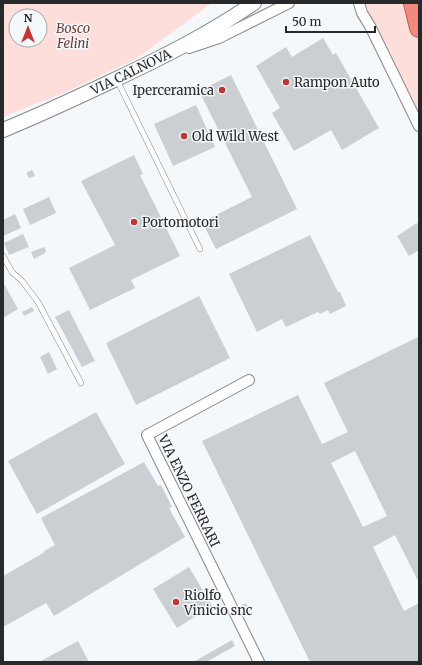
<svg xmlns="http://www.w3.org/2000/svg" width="422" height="665" viewBox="0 0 422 665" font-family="Merriweather,serif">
<rect width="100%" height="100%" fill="#f4f8fb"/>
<path fill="#fddedb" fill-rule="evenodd" d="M 3,3 L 212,3 L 136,59 L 66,92 L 3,117 ZM 16,16 L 40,16 L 40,40 L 16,40 Z
M 364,3 L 408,3 L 419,43 L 419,118 Z"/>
<path fill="#cbced2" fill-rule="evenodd" d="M 323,38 L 333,55 L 336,53 L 379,128 L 342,150 L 331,130 L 294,151 L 272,113 L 280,108 L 256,66 L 286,47 L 292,57 Z
M 231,75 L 297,209 L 216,249 L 202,222 L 252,197 L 199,91 Z
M 196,105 L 215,147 L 173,166 L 154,124 Z
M 134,155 L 143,174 L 140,175 L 180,256 L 131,280 L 135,288 L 90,310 L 69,268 L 115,245 L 81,181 Z
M 32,170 L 35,176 L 29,178 L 26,173 Z
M 49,197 L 56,213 L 30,225 L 23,209 Z
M 15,214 L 21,228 L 3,236 L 3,220 Z
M 417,223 L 419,227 L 419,250 L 409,256 L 397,236 Z
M 23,234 L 29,247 L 9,255 L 4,243 Z
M 310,235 L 338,292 L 340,292 L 346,306 L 330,314 L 328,310 L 320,314 L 318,312 L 286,327 L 282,319 L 257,332 L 229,274 Z
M 44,247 L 46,251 L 45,253 L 34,259 L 31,252 Z
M 3,282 L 18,309 L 3,318 Z
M 199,296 L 230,358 L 136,405 L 106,343 Z
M 32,307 L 34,311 L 24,316 L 22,312 Z
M 69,310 L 95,361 L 82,367 L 55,317 Z
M 418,337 L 419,583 L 395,535 L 373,547 L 404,611 L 419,603 L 419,662 L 310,662 L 202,441 L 298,395 L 322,444 L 348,432 L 324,383 ZM 355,451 L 387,516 L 363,527 L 331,463 Z
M 49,352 L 57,369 L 48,374 L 40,357 Z
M 96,412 L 125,464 L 37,514 L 8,461 Z
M 144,462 L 158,486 L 161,485 L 172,507 L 169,508 L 185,537 L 54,616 L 46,603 L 3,627 L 3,576 L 45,552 L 44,551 L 55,545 L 41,518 Z
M 189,567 L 212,606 L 177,628 L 153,589 Z
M 246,603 L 249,610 L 245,611 L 242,605 Z
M 232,640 L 235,646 L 206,662 L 196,662 L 195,661 Z
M 78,641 L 89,662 L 39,662 Z"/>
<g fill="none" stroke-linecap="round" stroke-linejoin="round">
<g stroke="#85888b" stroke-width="6">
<path id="lane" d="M 117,80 L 200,249
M 3,256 L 12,272 L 22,281 L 38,302 L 81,383"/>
</g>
<g stroke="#85888b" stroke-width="12">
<path id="street" d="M 359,3 L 362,13 L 370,26 L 419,126
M 189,48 L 219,38 L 289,3
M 249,380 L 147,435 L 259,662"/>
</g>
<g stroke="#85888b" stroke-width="16">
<path id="secondary" d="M 3,130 C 40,115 76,98 112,81 C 161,58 209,34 254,3"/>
</g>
<g stroke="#ab6761" stroke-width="20">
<path id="highway" d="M 413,3 L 419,28"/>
</g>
<use href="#lane" stroke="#fff" stroke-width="5"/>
<use href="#street" stroke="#fff" stroke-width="10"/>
<use href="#secondary" stroke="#fff" stroke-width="14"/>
<use href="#highway" stroke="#f2897f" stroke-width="18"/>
</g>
<g fill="#c23431" stroke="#f4f8fb" stroke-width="1.5">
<circle cx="286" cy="82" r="4"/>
<circle cx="222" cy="90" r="4"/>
<circle cx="184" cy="136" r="4"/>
<circle cx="134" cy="222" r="4"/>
<circle cx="176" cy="602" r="4"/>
</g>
<g text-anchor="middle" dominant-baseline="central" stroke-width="3" stroke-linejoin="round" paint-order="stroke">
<g font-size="13" font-style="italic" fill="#723c37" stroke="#f4f8fb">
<text x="73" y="28">Bosco<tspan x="73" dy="15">Felini</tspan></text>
</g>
<g font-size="13" fill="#28292a" stroke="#f4f8fb">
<text transform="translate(131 72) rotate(-26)">VIA CALNOVA</text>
<text transform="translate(189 491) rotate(64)">VIA ENZO FERRARI</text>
</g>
<g font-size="13" fill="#28292a" stroke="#f4f8fb" text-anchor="start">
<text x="294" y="82">Rampon Auto</text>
<text x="214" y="90" text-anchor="end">Iperceramica</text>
<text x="192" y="136">Old Wild West</text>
<text x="142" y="222">Portomotori</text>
<text x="184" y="595">Riolfo<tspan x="184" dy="15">Vinicio snc</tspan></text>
</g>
</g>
<rect width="422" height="665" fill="none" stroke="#28292a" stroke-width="8"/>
<g transform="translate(28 28)"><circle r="19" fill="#f4f8fb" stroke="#a2a5a7"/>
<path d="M0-3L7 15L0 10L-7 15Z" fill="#c23431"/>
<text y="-6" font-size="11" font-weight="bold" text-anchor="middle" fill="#28292a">N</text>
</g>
<path d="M286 26v6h89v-6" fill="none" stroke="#28292a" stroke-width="2"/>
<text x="292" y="26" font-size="12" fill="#28292a" stroke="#f4f8fb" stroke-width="3" paint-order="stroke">50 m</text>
</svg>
